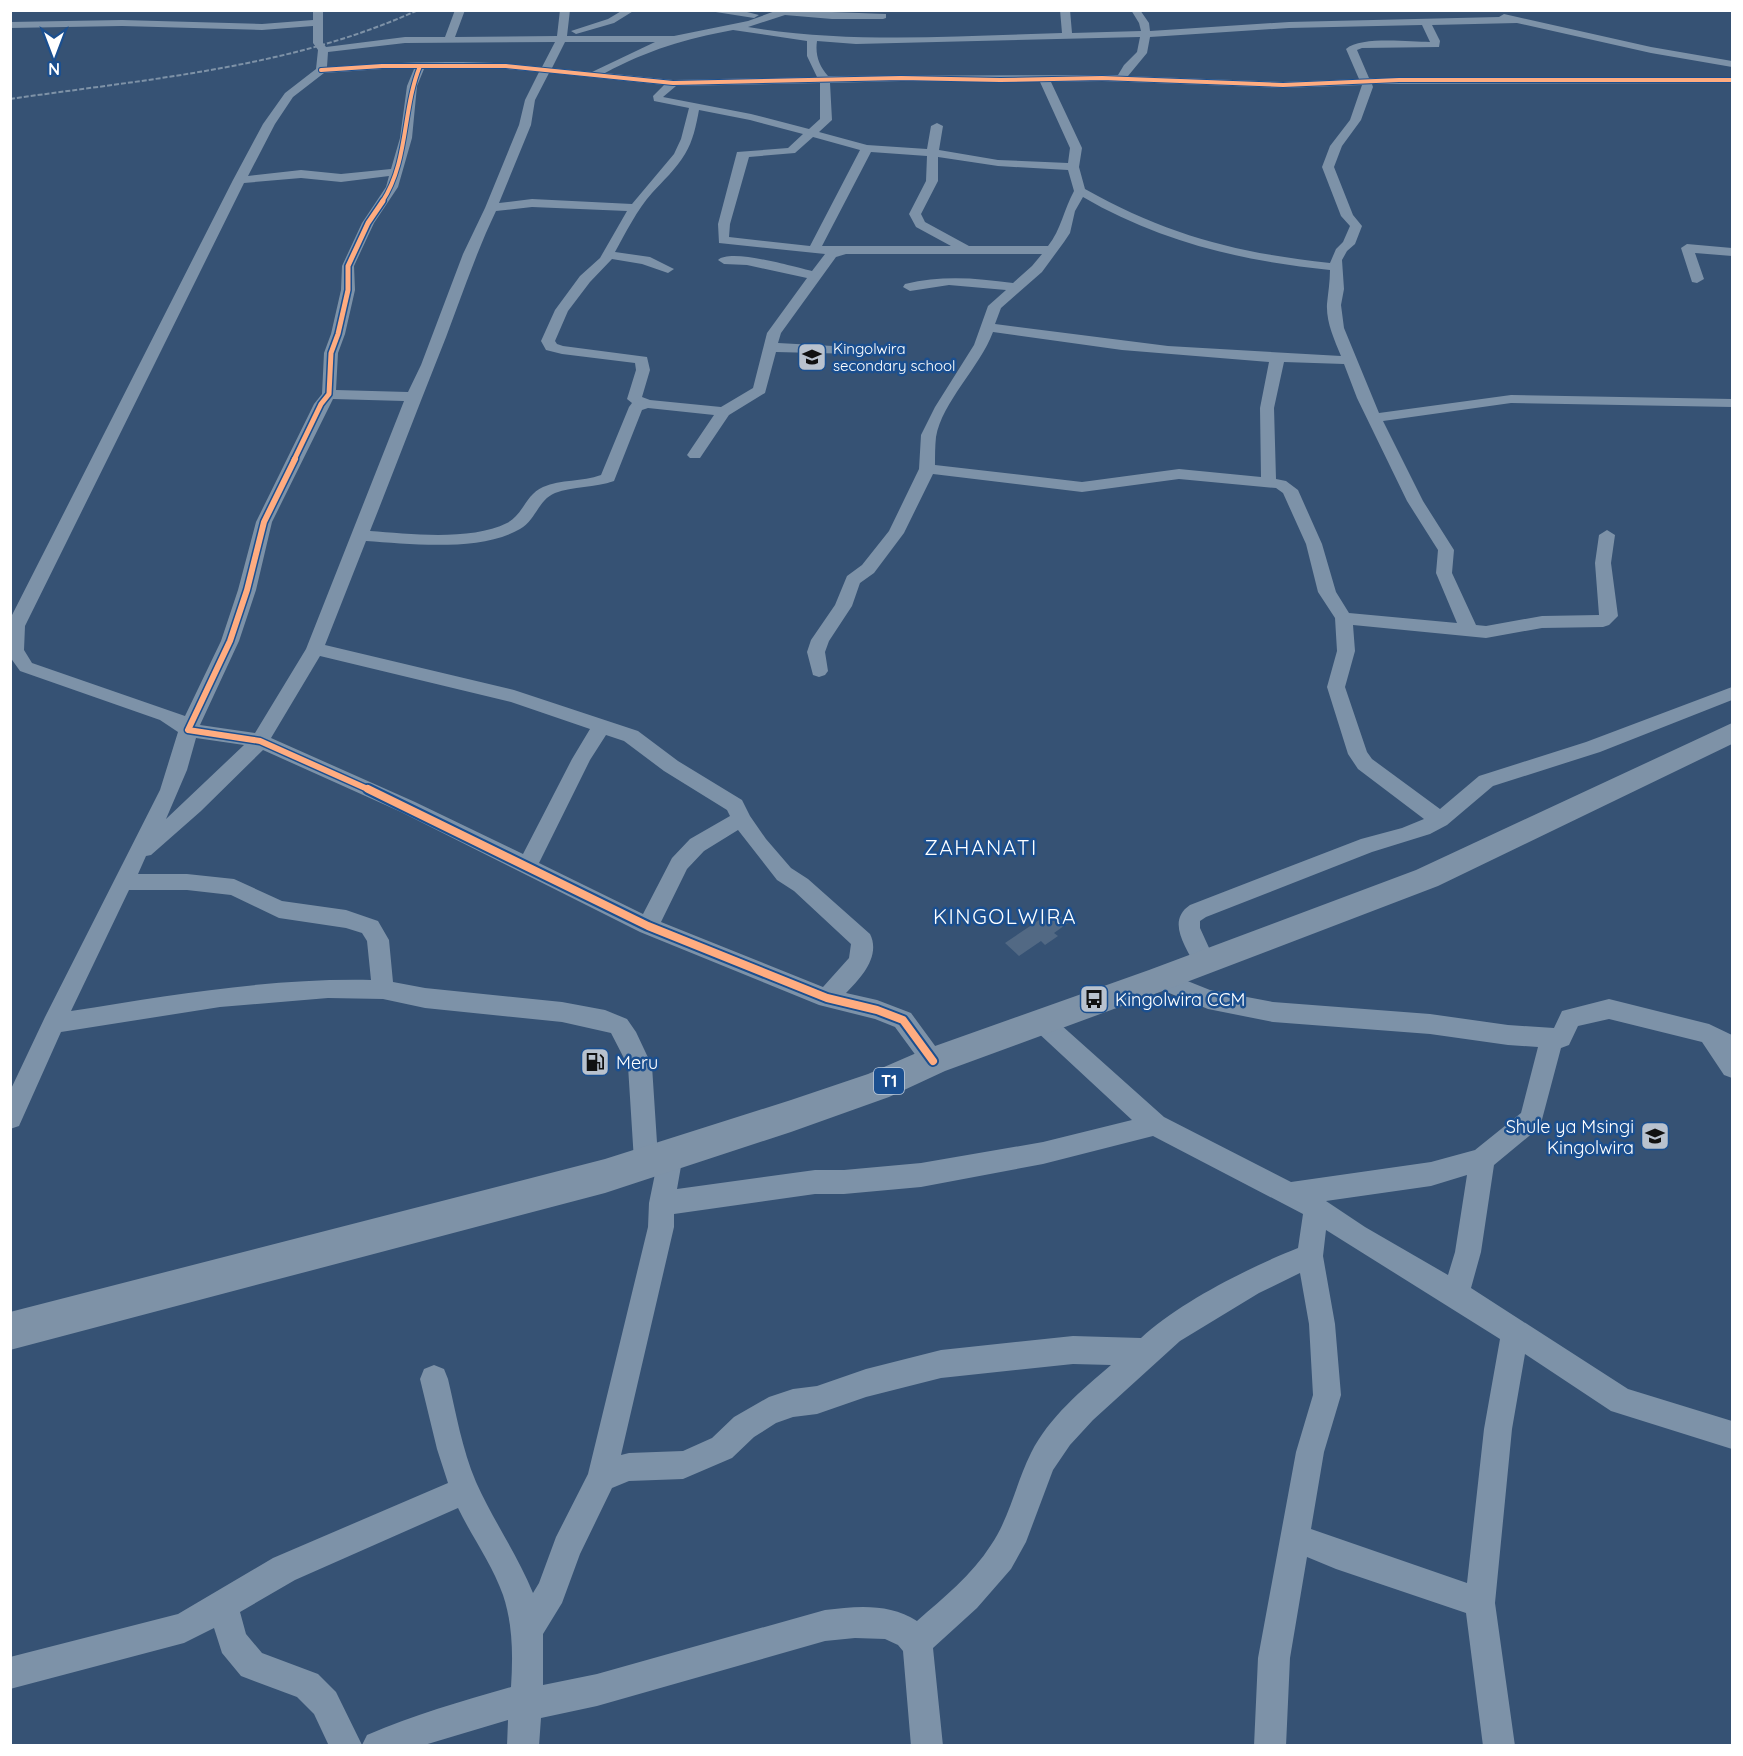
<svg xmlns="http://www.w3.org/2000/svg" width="1743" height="1756" viewBox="0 0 1743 1756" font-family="Quicksand,sans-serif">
<rect width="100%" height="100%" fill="#365274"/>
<path fill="#526984" d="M 1054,910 L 1068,923 L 1054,933 L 1058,936 L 1045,945 L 1041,941 L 1019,956 L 1005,943 Z"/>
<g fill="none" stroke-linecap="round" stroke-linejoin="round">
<path fill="#7d92a8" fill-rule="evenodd" d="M 313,10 L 323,10 L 323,43 L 326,47 L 405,37 L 445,37 L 455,10 L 465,10 L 455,37 L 557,36 L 560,10 L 570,10 L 567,36 L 674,36 L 748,21 L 778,10 L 886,14 L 886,18 L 883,19 L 832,19 L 785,15 L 748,27 C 851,44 957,36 1062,33 L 1060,10 L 1070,10 L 1072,33 L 1141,31 L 1139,23 L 1131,10 L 1140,10 L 1149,23 L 1150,31 L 1289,22 L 1499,17 L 1504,14 L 1651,47 L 1732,61 L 1732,67 L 1651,53 L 1517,23 L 1432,25 L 1440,41 L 1439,47 L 1362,48 L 1357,50 L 1369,78 L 1732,77 L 1732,83 L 1372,84 L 1373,87 L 1361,120 L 1342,146 L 1334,167 L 1353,215 L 1362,226 L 1355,244 L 1347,251 L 1342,260 L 1344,289 L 1341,305 L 1344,328 L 1379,413 L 1511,395 L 1732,399 L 1732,407 L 1511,403 L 1383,421 L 1423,501 L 1454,550 L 1452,573 L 1476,625 L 1486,626 L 1542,616 L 1599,615 L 1595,563 L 1599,535 L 1607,530 L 1615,535 L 1611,563 L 1618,616 L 1609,625 L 1603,627 L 1542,628 L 1486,638 L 1353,625 L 1355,651 L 1345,687 L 1367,752 L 1372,759 L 1440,809 L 1479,776 L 1586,742 L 1732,687 L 1732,700 L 1600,752 L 1493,786 L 1447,825 L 1430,834 L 1372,852 L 1206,917 L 1200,921 L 1200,928 L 1215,961 L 1212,967 L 1204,970 L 1196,967 C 1186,947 1166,921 1190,905 L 1361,839 L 1402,828 L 1424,819 L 1358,769 L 1348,754 L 1327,687 L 1337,651 L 1335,618 L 1318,592 L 1306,544 L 1283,493 L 1276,488 L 1179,479 L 1082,492 L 933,474 L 904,533 L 874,573 L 860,583 L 852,606 L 829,641 L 825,652 L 828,671 L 825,675 L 819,677 L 813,675 L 807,652 L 811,640 L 835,605 L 847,576 L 862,565 L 889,531 L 919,469 L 921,435 L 935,407 L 974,345 L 988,306 L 1006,290 L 949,285 L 910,291 L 903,287 L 905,284 C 942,275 976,278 1013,283 L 1032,266 L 1042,254 L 846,254 L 836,257 L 781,333 L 778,343 L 851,347 L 856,348 L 858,351 L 856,354 L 776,352 L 765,393 L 729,415 L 700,458 L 690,458 L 687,455 L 714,415 L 648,408 L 642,410 L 614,481 C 595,488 573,486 555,493 C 538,500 536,520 520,529 C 480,552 411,544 366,541 L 325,645 L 514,690 L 638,731 L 678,761 L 742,800 L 750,816 L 766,839 L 791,868 L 808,879 L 870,934 C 881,956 861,978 846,993 L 877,1000 L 911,1013 L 941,1054 L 945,1061 L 941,1068 L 933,1071 L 925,1068 L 895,1027 L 875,1019 L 819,1005 L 640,932 L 401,812 L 263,750 L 201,811 L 151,855 L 146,856 L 138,874 L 187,874 L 234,879 L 282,901 L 346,910 L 378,921 L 389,940 L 393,982 L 425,988 L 562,1002 L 605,1010 L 627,1019 L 636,1032 L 652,1066 L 658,1158 L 662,1147 L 671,1144 L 680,1147 L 683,1155 L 677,1189 L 815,1170 L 844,1170 L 921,1163 L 1043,1142 L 1132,1120 L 1035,1030 L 1032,1023 L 1035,1016 L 1043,1013 L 1051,1016 L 1164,1117 L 1291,1182 L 1431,1162 L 1475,1150 L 1521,1113 L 1538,1047 L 1508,1045 L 1430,1034 L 1273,1022 L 1208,1009 L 1152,986 L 1149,979 L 1152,972 L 1160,970 L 1210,990 L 1273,1002 L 1430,1014 L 1508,1025 L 1554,1028 L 1562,1011 L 1609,999 L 1709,1024 L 1732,1035 L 1732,1078 L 1724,1075 L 1702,1042 L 1609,1019 L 1578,1026 L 1569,1045 L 1561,1048 L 1540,1127 L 1494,1165 L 1481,1252 L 1471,1288 L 1628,1389 L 1732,1421 L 1732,1449 L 1611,1411 L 1525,1354 L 1512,1429 L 1495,1603 L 1515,1746 L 1483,1746 L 1466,1613 L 1336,1569 L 1307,1557 L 1290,1658 L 1286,1746 L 1254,1746 L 1258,1658 L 1296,1452 L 1313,1395 L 1309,1324 L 1300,1273 L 1259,1293 L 1180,1341 L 1093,1420 L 1070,1445 L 1053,1470 L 1026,1542 L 1011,1569 L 977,1608 L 933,1648 L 943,1746 L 911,1746 L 903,1651 L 898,1645 L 885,1639 L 855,1638 L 825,1641 L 597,1706 L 541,1718 L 539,1746 L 507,1746 L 508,1720 L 421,1746 L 329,1746 L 314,1714 L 297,1697 L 241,1676 L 222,1653 L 214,1628 L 184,1643 L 10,1689 L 10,1657 L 178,1614 L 273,1558 L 448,1483 L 437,1449 L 420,1379 L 424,1369 L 434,1365 L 444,1369 L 448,1379 C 456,1413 462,1449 476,1482 C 493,1520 517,1554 533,1593 L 539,1583 L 556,1537 L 588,1474 L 648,1227 L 649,1203 L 657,1164 L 655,1169 L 646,1172 L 637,1169 L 634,1161 L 628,1066 L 611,1033 L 562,1022 L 425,1008 L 383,999 L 328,998 L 220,1007 L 61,1032 L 19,1126 L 10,1129 L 10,1091 L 45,1017 L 160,790 L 178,732 L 160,720 L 20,671 L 10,657 L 10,619 L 233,180 L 263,124 L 285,93 L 316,69 L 318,50 L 313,43 L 313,26 L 262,30 L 122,26 L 10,28 L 10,22 L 122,20 L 262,24 L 313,20 ZM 1422,25 L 1430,42 C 1409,42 1361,36 1346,49 L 1359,79 L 1283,82 L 1128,76 L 1147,53 L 1150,37 L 1289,28 ZM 733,30 L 807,41 L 807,56 L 817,77 L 673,80 L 605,73 C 648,50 685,39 733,30 ZM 1140,37 L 1137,52 L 1124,65 L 1118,75 L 828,76 C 819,66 815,55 817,41 L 856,44 ZM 555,42 L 542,67 C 471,59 398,62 327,67 L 328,52 L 405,43 ZM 565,42 L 655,42 L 592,72 L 552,68 ZM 382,69 L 414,69 L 407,86 L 400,138 L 391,169 L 341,174 L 301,170 L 248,176 L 275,124 L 293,97 L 324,73 ZM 424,69 L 506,69 L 539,72 L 525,100 L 519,125 L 485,208 L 463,254 L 421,365 L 408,392 L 336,390 L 338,353 L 345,334 L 355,290 L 354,266 L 374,223 L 398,187 L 412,138 L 417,86 ZM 549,73 L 664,85 L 653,96 L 654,101 L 689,108 L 681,139 L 674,154 L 632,204 L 532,199 L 499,203 L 531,125 L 535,100 ZM 901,81 L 1040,82 L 1070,148 L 1068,163 L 998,160 L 939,150 L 943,126 L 937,123 L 931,126 L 927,149 L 867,145 L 819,132 L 832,120 L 830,83 ZM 1102,81 L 1283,88 L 1362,85 L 1350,120 L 1330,146 L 1322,167 L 1341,216 L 1350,226 L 1343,242 L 1336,249 L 1330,263 C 1237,253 1167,235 1085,189 L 1079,167 L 1082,148 L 1051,82 ZM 820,83 L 820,119 L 809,129 L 751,114 L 663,97 L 676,86 ZM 699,110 L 750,120 L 803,134 L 788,148 L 737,152 L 718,224 L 719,243 L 825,254 L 812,271 C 794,267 731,248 718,260 L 724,264 L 747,265 L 807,278 L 767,333 L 753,388 L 721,407 L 650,400 L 642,397 L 650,370 L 647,357 L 563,346 L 557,344 L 555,341 L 568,311 L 590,282 L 612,259 L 642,264 L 668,273 L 674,269 L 650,257 L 615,252 C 626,232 637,210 652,193 C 663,181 676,169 685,154 C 693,141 696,126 699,110 ZM 813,137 L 860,150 L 810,246 L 729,237 L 730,224 L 749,157 L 795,153 ZM 871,152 L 927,156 L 926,181 L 909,214 L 916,227 L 951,246 L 822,246 ZM 938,157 L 998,166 L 1068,170 L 1074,191 C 1064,209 1061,230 1048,246 L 969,246 L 925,222 L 921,214 L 938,181 ZM 389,176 L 386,187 L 362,223 L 342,266 L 341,290 L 331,334 L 324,353 L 322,394 L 314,404 L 256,522 L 238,590 L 221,641 L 185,716 L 32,663 L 24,650 L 25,626 L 244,183 L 301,178 L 341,182 ZM 1083,197 C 1160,242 1242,261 1330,270 C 1330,282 1328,293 1327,304 C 1326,322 1334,339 1341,356 L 1168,346 L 995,324 L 1001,308 L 1042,272 L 1064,242 L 1070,233 L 1075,211 ZM 532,207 L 627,211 L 600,258 L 580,276 L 555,310 L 541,341 L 546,350 L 562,354 L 635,363 L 636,370 L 627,399 L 632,403 L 629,407 L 601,475 C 582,482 561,479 543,487 C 526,494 523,515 507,523 C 471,541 410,534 370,531 C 392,476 413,420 435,365 C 456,314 472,261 496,211 ZM 993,332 L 1122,350 L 1269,362 L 1260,408 L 1261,477 L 1179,469 L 1082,482 L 935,465 C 935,456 935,446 936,437 C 942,402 980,367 993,332 ZM 1284,362 L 1344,364 L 1357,398 L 1407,501 L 1438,550 L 1436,573 L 1457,623 L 1349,613 L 1336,592 L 1322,544 L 1298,490 L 1286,481 L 1276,479 L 1274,408 ZM 333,399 L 404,401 L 306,649 L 255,733 L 200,725 L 239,641 L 256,590 L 272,522 ZM 320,656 L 511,702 L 590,729 L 572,759 L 523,854 L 415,802 L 271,738 ZM 606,735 L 624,741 L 664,771 L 727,810 L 730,816 L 690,839 L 672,858 L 643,914 L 539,863 L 590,760 ZM 196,738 L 244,745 L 166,819 L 187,770 ZM 738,830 L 777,880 L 794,891 L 851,944 L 849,958 L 823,987 L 661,922 L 687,869 L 704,851 ZM 129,890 L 187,890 L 231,895 L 279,918 L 346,928 L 362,933 L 367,941 L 371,980 C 270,978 171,995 71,1011 ZM 1153,1136 L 1303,1214 L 1298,1248 C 1250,1267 1178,1303 1141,1338 L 1073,1336 L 941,1350 L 866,1369 L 817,1386 L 793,1389 L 769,1397 L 734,1417 L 712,1438 L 683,1451 L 629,1453 L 621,1455 L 674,1227 L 674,1214 L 815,1194 L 844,1194 L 921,1187 L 1043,1164 ZM 1467,1175 L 1455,1252 L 1448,1275 L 1365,1227 L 1326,1201 L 1431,1186 ZM 1326,1230 L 1500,1339 L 1484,1429 L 1467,1583 L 1311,1529 L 1324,1452 L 1341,1395 L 1335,1324 L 1323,1256 ZM 1073,1364 L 1111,1365 C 1082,1390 1049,1417 1031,1453 C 1016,1483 1010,1517 991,1545 C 972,1575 943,1598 917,1621 C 889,1603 857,1606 825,1610 L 597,1674 L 543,1685 L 543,1634 L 562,1603 L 580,1554 L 612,1488 L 629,1481 L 683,1479 L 732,1458 L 754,1437 L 776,1423 L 793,1417 L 817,1414 L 866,1397 L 941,1378 ZM 458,1508 C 472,1537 492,1564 503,1595 C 513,1625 513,1656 511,1687 C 462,1701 414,1715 367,1735 L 362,1745 L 336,1692 L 318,1674 L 262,1653 L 246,1634 L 240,1612 L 295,1580 Z
M 623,10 L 635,10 L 614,23 L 576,34 L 571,31 L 608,19 Z
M 703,10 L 739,10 L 759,15 L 754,18 Z
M 1687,244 L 1732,248 L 1732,256 L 1695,253 L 1704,279 L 1697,283 L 1692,282 L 1681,248 Z"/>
<path fill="#7e92a7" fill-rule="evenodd" d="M 1732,723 L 1732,744 L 1438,886 L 1171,988 L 945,1071 L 889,1097 L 791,1132 L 605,1193 L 10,1350 L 10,1312 L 605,1159 L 791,1100 L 868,1074 L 921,1051 L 1149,970 L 1416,870 Z"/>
<path stroke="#7e92a7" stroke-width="2" stroke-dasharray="5 2" stroke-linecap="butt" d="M 10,99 C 147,79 291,68 418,10"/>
<g stroke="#1b4f8f" stroke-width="6">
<path id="cycleway-far3" d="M 321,70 L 382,66 L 506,66 L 673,83 L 901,78 L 1000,80 L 1102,78 L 1283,85 L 1399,80 L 1732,80
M 382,202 C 409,161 402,110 420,66"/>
</g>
<g stroke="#1b4f8f" stroke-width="8">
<path id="cycleway-far2" d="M 294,460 L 321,404 L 329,394 L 331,353 L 338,334 L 348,290 L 348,266 L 368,223 L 383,201"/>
</g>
<g stroke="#1b4f8f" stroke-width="9">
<path id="cycleway-far1" d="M 295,459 L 264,522 L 247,590 L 230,641 L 188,730 L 260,741 L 372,791"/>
</g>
<g stroke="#1b4f8f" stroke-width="12">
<path id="cycleway" d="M 368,789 L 648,926 L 827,998 L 877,1010 L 903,1020 L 933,1061"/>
</g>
<use href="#cycleway-far3" stroke="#ffac80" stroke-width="4"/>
<use href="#cycleway-far2" stroke="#ffac80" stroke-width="5"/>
<use href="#cycleway-far1" stroke="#ffac80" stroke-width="6"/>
<use href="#cycleway" stroke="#ffac80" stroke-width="8"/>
</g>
<defs>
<g id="school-square" transform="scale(1.5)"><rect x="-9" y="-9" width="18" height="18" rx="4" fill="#b9c2ce" stroke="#1b4f8f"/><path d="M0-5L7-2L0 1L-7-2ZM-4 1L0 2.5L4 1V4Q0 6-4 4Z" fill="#111"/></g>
<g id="bus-square" transform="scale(1.5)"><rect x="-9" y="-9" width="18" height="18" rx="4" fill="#b9c2ce" stroke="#1b4f8f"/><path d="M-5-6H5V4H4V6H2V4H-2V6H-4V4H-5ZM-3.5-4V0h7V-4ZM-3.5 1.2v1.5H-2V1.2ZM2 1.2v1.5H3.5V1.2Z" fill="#111"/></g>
<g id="fuel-square" transform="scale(1.5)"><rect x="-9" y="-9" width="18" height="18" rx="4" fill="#b9c2ce" stroke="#1b4f8f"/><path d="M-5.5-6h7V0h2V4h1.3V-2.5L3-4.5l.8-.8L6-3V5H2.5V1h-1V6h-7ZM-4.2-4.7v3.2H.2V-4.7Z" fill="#111"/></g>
</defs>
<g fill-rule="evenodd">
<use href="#school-square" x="812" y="357"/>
<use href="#bus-square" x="1094" y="999"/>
<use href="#fuel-square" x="595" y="1062"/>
<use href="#school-square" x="1655" y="1136"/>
</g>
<g text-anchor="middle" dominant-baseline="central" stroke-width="5" stroke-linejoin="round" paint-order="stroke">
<g font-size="15" fill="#fff" stroke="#1b4f8f" text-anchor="start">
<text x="833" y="348">Kingolwira<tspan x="833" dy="17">secondary school</tspan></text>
</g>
<rect fill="#1b4f8f" stroke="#bbcadd" stroke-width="1.5" x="874" y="1068" width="30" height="26" rx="4.5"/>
<g font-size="16" font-weight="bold" fill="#fff">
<text x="889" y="1081">T1</text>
</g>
<g font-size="18" fill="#fff" stroke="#1b4f8f" text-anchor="start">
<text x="1115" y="999">Kingolwira CCM</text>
<text x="616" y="1062">Meru</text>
<text x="1634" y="1126" text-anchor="end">Shule ya Msingi<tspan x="1634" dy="21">Kingolwira</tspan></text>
</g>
<g font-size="21" letter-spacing="1.5" fill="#fff" stroke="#1b4f8f">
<text x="981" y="847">ZAHANATI</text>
<text x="1005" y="916">KINGOLWIRA</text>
</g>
</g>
<rect width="1743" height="1756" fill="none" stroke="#ffffff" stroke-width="24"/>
<g transform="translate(54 54) rotate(180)" stroke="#1b4f8f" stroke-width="4.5" paint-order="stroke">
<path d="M0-4.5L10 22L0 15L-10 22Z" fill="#ffffff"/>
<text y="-9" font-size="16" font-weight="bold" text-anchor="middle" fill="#ffffff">N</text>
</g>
</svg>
